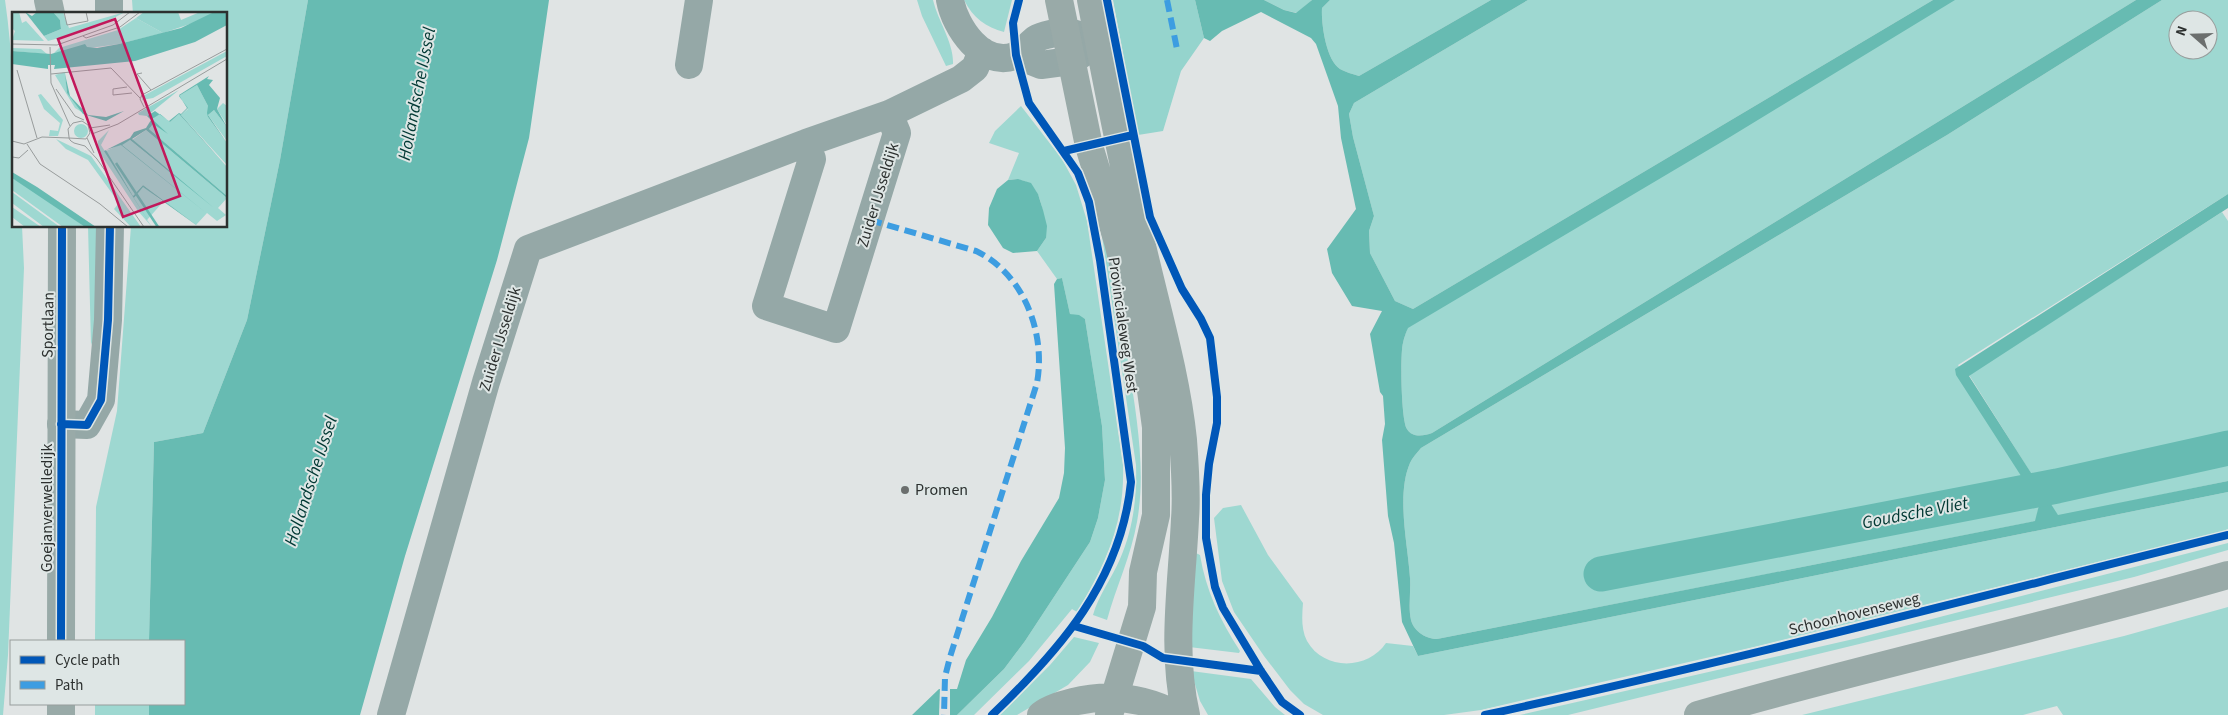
<svg xmlns="http://www.w3.org/2000/svg" width="2228" height="715" viewBox="0 0 2228 715" font-family="'Source Sans 3',sans-serif">
<rect width="100%" height="100%" fill="#e0e4e4"/>
<path fill="#9ed8d1" fill-rule="evenodd" d="M 0,0 L 5,0 C 16,75 14,150 14,226 L 22,226 L 24,268 L 8,655 L 3,715 L 0,715 Z
M 132,0 L 308,0 L 280,160 L 247,320 L 203,433 L 154,442 L 149,641 L 95,641 L 96,507 L 117,411 L 131,226 L 226,226 L 226,14 L 133,14 Z
M 917,0 L 933,0 C 938,21 954,43 953,64 L 946,66 L 922,16 Z
M 964,0 L 1012,0 L 1004,32 C 986,27 973,18 964,0 Z
M 1264,0 L 1312,0 L 1297,13 L 1284,10 Z
M 1330,0 L 1491,0 L 1359,76 C 1353,74 1345,72 1340,69 C 1326,60 1321,23 1322,8 Z
M 1528,0 L 1933,0 L 1413,309 L 1395,301 L 1370,253 L 1369,231 L 1374,216 L 1353,137 L 1349,114 L 1354,103 Z
M 1949,0 L 2136,0 L 1432,433 C 1424,436 1412,438 1407,429 C 1401,420 1400,354 1403,343 C 1404,338 1406,333 1407,328 Z
M 2162,0 L 2228,0 L 2228,194 L 1958,365 L 2034,496 L 2039,505 L 2036,521 L 1437,639 C 1427,639 1414,632 1411,620 C 1408,607 1411,592 1410,578 C 1408,545 1396,495 1410,463 C 1412,458 1417,453 1421,448 L 1947,135 ZM 2178,20 L 2208,20 L 2208,50 L 2178,50 Z
M 1021,106 L 1062,159 L 1076,185 L 1087,221 L 1123,465 C 1125,522 1106,564 1077,612 L 1072,609 L 1029,661 L 974,715 L 957,715 L 1004,669 L 1025,641 L 1090,542 L 1098,518 L 1105,480 L 1102,426 L 1085,319 L 1070,314 L 1062,278 L 1057,279 L 1037,251 L 1046,238 C 1043,212 1043,174 1008,180 L 1019,153 L 989,143 L 995,131 Z
M 2222,212 L 2228,221 L 2228,481 L 2058,516 L 1969,375 Z
M 1100,223 L 1110,244 C 1116,285 1123,326 1129,368 C 1137,418 1146,472 1137,522 C 1131,556 1116,587 1107,620 L 1093,615 C 1098,596 1112,578 1120,559 C 1133,529 1137,498 1136,465 Z
M 88,226 L 99,226 L 94,336 L 91,345 Z
M 2228,492 L 2228,529 L 2223,531 L 1758,646 L 1481,710 L 1444,715 L 1323,715 L 1304,704 L 1290,690 L 1264,656 L 1234,612 L 1222,581 L 1214,518 L 1223,508 L 1241,505 L 1268,555 L 1303,603 C 1302,616 1301,629 1307,641 C 1324,671 1368,670 1386,643 L 1413,646 L 1418,656 Z
M 2228,543 L 2228,550 L 2134,577 L 1568,715 L 1520,715 L 1858,638 Z
M 1194,552 L 1200,555 C 1206,591 1220,620 1240,651 L 1239,653 L 1189,647 Z
M 2228,607 L 2228,715 L 2063,715 L 2057,706 L 2023,715 L 1802,715 L 2124,636 Z
M 1074,637 L 1099,643 L 1090,662 L 1068,685 L 1017,715 L 1000,715 L 1050,665 Z
M 1191,671 L 1251,679 L 1275,707 L 1285,715 L 1208,715 L 1200,701 Z
M 95,704 L 149,704 L 149,715 L 95,715 Z"/>
<path fill="#95d4cd" d="M 1113,0 L 1195,0 L 1204,38 L 1181,71 L 1163,131 L 1138,135 Z"/>
<path fill="#67bbb2" d="M 308,0 L 549,0 L 529,138 L 497,260 L 405,556 L 360,715 L 149,715 L 149,704 L 184,704 L 184,641 L 149,641 L 154,442 L 203,433 L 247,320 L 280,160 Z
M 1195,0 L 1264,0 L 1284,10 L 1296,13 L 1312,0 L 1330,0 L 1322,8 C 1321,23 1326,60 1340,69 C 1345,72 1353,74 1359,76 L 1491,0 L 1528,0 L 1354,103 L 1349,114 L 1353,137 L 1374,216 L 1369,231 L 1370,253 L 1395,301 L 1413,309 L 1933,0 L 1955,0 L 1730,137 L 1408,328 C 1406,332 1404,338 1403,343 C 1400,354 1401,420 1407,429 C 1412,438 1424,436 1432,433 L 2136,0 L 2162,0 L 1947,135 L 1421,448 C 1417,453 1412,458 1410,463 C 1396,495 1408,545 1410,578 C 1411,592 1408,607 1411,620 C 1414,632 1427,639 1437,639 L 2035,521 L 2039,505 L 2034,496 L 1956,375 L 1955,369 L 2228,194 L 2228,208 L 1969,376 L 2058,515 L 2228,481 L 2228,492 L 1418,656 L 1402,622 L 1394,543 L 1388,516 L 1382,440 L 1385,424 L 1383,396 L 1380,392 L 1370,334 L 1382,311 L 1352,306 L 1332,273 L 1327,249 L 1356,209 L 1341,138 L 1338,106 L 1316,44 L 1311,38 L 1261,12 L 1222,31 L 1210,41 L 1204,38 Z
M 1018,179 L 1031,183 L 1038,194 L 1043,210 L 1047,226 L 1046,238 L 1037,251 L 1013,253 L 1003,248 L 988,225 L 989,208 L 997,189 L 1008,180 Z
M 1062,278 L 1070,314 L 1079,315 L 1085,319 L 1102,426 L 1105,480 L 1098,518 L 1090,542 L 1025,641 L 1004,669 L 957,715 L 912,715 L 939,689 L 957,689 L 966,660 L 992,617 L 1021,561 L 1059,498 L 1064,473 L 1065,448 L 1054,284 L 1057,279 Z"/>
<path fill="#e0e4e4" d="M 940,687 L 950,687 L 950,715 L 939,715 Z"/>
<g fill="none" stroke-linecap="round" stroke-linejoin="round">
<path stroke="#67bbb2" stroke-width="35" d="M 1601,574 L 2057,486 L 2228,448"/>
<path stroke="#95a8a7" stroke-width="28" d="M 109,0 L 109,14
M 950,0 C 955,27 982,68 1015,56 C 1023,53 1029,44 1036,39 C 1042,35 1059,32 1066,32 C 1077,33 1089,39 1099,42
M 1016,55 L 1041,65 L 1071,61 L 1092,47
M 689,65 L 699,0
M 806,143 L 812,159 L 766,306 L 836,329 L 897,133 L 889,114
M 61,424 L 87,425 L 101,400 L 108,320 L 110,226
M 391,715 L 486,382 L 528,249 L 806,143 L 889,114 L 961,79 L 975,68 L 982,51"/>
<path stroke="#99aaa8" stroke-width="28" d="M 48,0 L 51,14
M 1059,0 L 1089,146 L 1118,242 L 1137,320 L 1149,376 L 1156,427 L 1156,515 L 1143,572 L 1142,607 L 1109,715
M 1091,0 C 1106,79 1121,158 1140,237 C 1155,304 1176,372 1183,440 C 1185,466 1187,494 1185,519 C 1182,585 1171,650 1186,715
M 61,641 L 62,226
M 61,704 L 61,715
M 1041,715 C 1050,708 1062,705 1073,702 C 1109,693 1143,697 1177,715
M 1698,715 C 1874,664 2052,626 2228,575"/>
<path stroke="#3d9de1" stroke-width="6" stroke-dasharray="12 6" stroke-linecap="butt" d="M 1167,0 L 1177,49
M 870,220 L 976,251 C 1024,274 1046,333 1037,383 L 950,657 L 945,677 L 944,715"/>
<g stroke="#dee6e5" stroke-width="11">
<path id="cycleway" d="M 1107,0 L 1150,217 L 1182,289 L 1201,319 L 1210,338 L 1217,397 L 1217,423 L 1209,464 L 1206,495 L 1206,538 L 1215,587 L 1223,608 L 1261,671 L 1282,702 L 1300,715
M 1064,151 L 1133,135
M 61,424 L 87,425 L 101,400 L 108,320 L 110,226
M 1074,626 L 1143,646 L 1163,658 L 1261,671
M 61,641 L 62,226
M 992,715 C 1060,650 1121,581 1131,482 L 1100,260 L 1089,202 L 1078,173 L 1029,103 L 1016,55 L 1013,23 L 1019,0
M 1485,715 C 1734,661 1981,596 2228,535"/>
</g>
<use href="#cycleway" stroke="#0057b8" stroke-width="8"/>
</g>
<circle fill="#6b6f6e" stroke="#dee6e5" stroke-width="2" cx="905" cy="490" r="5"/>
<g text-anchor="middle" dominant-baseline="central" stroke-width="4" stroke-linejoin="round" paint-order="stroke">
<g font-size="16" fill="#2c302f" stroke="#dee6e5">
<text transform="translate(878 195) rotate(-73)">Zuider IJsseldijk</text>
<text transform="translate(48 325) rotate(-89)">Sportlaan</text>
<text transform="translate(1123 325) rotate(82)">Provincialeweg West</text>
<text transform="translate(500 339) rotate(-73)">Zuider IJsseldijk</text>
<text transform="translate(47 508) rotate(-90)">Goejanverwelledijk</text>
<text transform="translate(1854 614) rotate(-14)">Schoonhovenseweg</text>
</g>
<g font-size="16" fill="#2c302f" stroke="#dee6e5" text-anchor="start">
<text x="915" y="490">Promen</text>
</g>
<g font-size="18" font-style="italic" fill="#013833" stroke="#dee6e5">
<text transform="translate(417 94) rotate(-79)">Hollandsche IJssel</text>
<text transform="translate(311 481) rotate(-72)">Hollandsche IJssel</text>
<text transform="translate(1915 513) rotate(-11)">Goudsche Vliet</text>
</g>
</g>
<g transform="translate(12 12)">
<rect width="215" height="215" fill="#e0e4e4"/>
<path d="M 0,0 L 7,0 L 10,11 L 14,9 L 32,29 L 0,28 L 3,19 L 0,16 ZM 12,0 L 32,24 L 49,17 L 48,8 L 41,0 L 51,0 L 57,16 L 113,0 L 83,16 L 36,29 ZM 124,6 L 151,21 L 107,32 L 42,41 L 47,36 L 106,18 ZM 0,36 L 29,37 L 35,42 L 0,39 ZM 215,39 L 215,44 L 141,86 L 130,88 L 131,84 ZM 53,60 L 55,81 L 73,102 L 63,96 L 43,63 ZM 185,73 L 196,94 L 196,105 L 215,131 L 215,153 L 169,103 L 176,97 L 167,84 ZM 29,82 L 51,108 L 46,124 L 37,124 L 38,118 L 46,119 L 48,111 L 32,97 L 26,83 ZM 211,91 L 215,94 L 215,113 L 205,97 ZM 202,98 L 215,115 L 215,129 L 196,103 ZM 148,102 L 158,110 L 167,102 L 215,155 L 215,184 L 137,117 L 141,112 L 155,121 L 140,110 L 142,104 ZM62 119a7 7 0 1 1 14 0a7 7 0 1 1-14 0ZM 97,118 L 89,133 L 135,207 L 122,186 L 131,174 L 151,190 L 135,208 L 140,215 L 126,199 L 86,138 L 86,129 ZM 134,118 L 215,186 L 206,196 L 214,203 L 205,209 L 195,201 L 184,213 L 131,173 L 121,184 L 94,139 L 118,128 L 155,158 L 120,128 ZM 44,127 L 79,144 L 129,215 L 119,215 L 102,197 L 107,191 L 76,148 L 54,137 ZM 0,166 L 19,176 L 73,215 L 51,215 L 0,178 ZM 0,180 L 48,215 L 32,215 L 0,191 ZM 0,195 L 29,215 L 13,215 L 0,205 Z" fill="#9ed8d1"/>
<path d="M 132,0 L 166,0 L 169,8 L 188,0 L 202,0 L 190,8 L 151,21 L 124,6 ZM 167,78 L 135,104 L 127,103 L 126,101 Z" fill="#95d4cd"/>
<path d="M 13,0 L 20,4 L 25,0 L 41,0 L 48,8 L 49,17 L 32,24 ZM 202,0 L 215,0 L 215,13 L 183,30 L 123,49 L 42,57 L 43,53 L 36,53 L 36,57 L 0,52 L 0,39 L 39,42 L 73,32 L 75,35 L 85,36 L 107,32 L 169,16 ZM 53,62 L 58,84 L 76,103 L 94,105 L 112,99 L 94,109 L 71,102 L 55,81 ZM 197,64 L 195,67 L 201,68 L 197,73 L 208,86 L 205,97 L 215,115 L 202,98 L 196,103 L 215,131 L 196,105 L 195,101 L 196,94 L 185,73 L 167,84 L 176,96 L 169,103 L 215,155 L 167,102 L 158,110 L 148,102 L 140,107 L 156,122 L 141,112 L 137,117 L 215,184 L 215,186 L 134,118 L 120,127 L 202,196 L 118,128 L 110,133 L 193,200 L 109,133 L 94,138 L 121,184 L 131,173 L 187,215 L 131,175 L 122,186 L 140,215 L 92,139 L 118,126 L 122,120 L 134,116 L 139,108 L 135,104 L 143,99 L 157,109 L 167,101 L 169,102 L 175,96 L 167,83 ZM 0,160 L 25,175 L 84,215 L 73,215 L 0,166 Z" fill="#67bbb2"/>
<path fill="none" stroke="#67bbb2" stroke-width="2.5" d="M 104,151 L 146,215"/>
<path fill="none" stroke="#989c9c" stroke-width="1" d="M 52,0 L 55,13 L 76,9 L 74,0M 71,24 L 74,26 L 108,15 L 128,0M 0,32 L 45,33 L 101,13 L 118,0M 38,35 L 39,71 L 58,114M 5,58 L 25,126M 130,61 L 125,62 L 139,78M 39,62 L 99,56 L 128,86M 115,75 L 101,77 L 101,83 L 120,81M 44,77 L 63,104 L 72,108M 132,95 L 128,87 L 130,83 L 215,37M 78,116 L 98,113M 80,122 L 106,112 L 215,47M 57,126 L 74,127 L 78,121 L 76,113 L 70,109 L 61,111 L 56,117 L 57,125 L 57,126 L 58,128 L 59,129 L 62,131 L 73,134 L 85,147 L 132,215M 75,126 L 82,141M 0,129 L 12,132 L 30,125 L 57,126M 15,132 L 28,152 L 88,192 L 116,215M 0,145 L 7,146 L 16,138"/>
<path fill="#c2185b" fill-opacity="0.15" stroke="#c2185b" stroke-width="2.5" d="M 103,7 L 168,184 L 111,205 L 46,27 Z"/>
<rect width="215" height="215" fill="none" stroke="#2c302f" stroke-width="2.5"/>
</g>
<rect x="10" y="640" width="175" height="65" fill="#dee6e5" stroke="#979d9c"/>
<rect x="20" y="656" width="25" height="8" fill="#0057b8" stroke="#979d9c"/>
<text x="55" y="665" font-size="15" fill="#2c302f">Cycle path</text>
<rect x="20" y="681" width="25" height="8" fill="#3d9de1" stroke="#979d9c"/>
<text x="55" y="690" font-size="15" fill="#2c302f">Path</text>
<g transform="translate(2193 35) rotate(290)"><circle r="24" fill="#dee6e5" stroke="#979d9c"/>
<path d="M0-4L9 19L0 12L-9 19Z" fill="#6b6f6e"/>
<text y="-8" font-size="14" font-weight="bold" text-anchor="middle" fill="#2c302f">N</text>
</g>
</svg>
